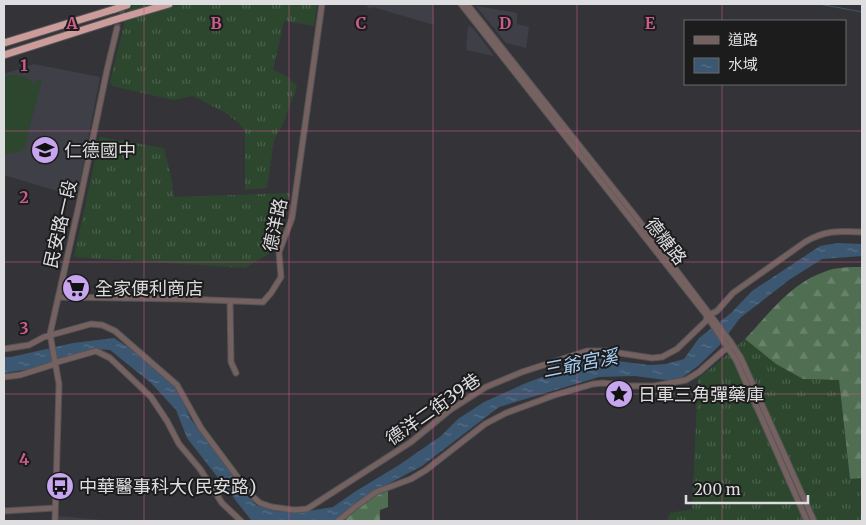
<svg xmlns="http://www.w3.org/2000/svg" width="866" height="525" viewBox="0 0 866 525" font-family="Merriweather,'Noto Sans TC',serif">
<defs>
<pattern id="grass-tufts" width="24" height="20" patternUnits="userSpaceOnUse" patternTransform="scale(1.25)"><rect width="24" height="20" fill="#2c472e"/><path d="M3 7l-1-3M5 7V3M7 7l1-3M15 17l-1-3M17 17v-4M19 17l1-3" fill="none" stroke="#4a614c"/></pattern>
<pattern id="forest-firs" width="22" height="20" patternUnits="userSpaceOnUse" patternTransform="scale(1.25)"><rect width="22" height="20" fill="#506e52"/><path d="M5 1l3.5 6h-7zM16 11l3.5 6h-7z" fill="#69826b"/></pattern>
<pattern id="water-ripples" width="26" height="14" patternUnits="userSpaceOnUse" patternTransform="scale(1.25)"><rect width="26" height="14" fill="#3b5772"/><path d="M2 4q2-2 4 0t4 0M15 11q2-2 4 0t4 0" fill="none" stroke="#576f86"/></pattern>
</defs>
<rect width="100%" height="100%" fill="#343438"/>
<path fill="#3f3f48" d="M 366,4 L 433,4 L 434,25 L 373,7 L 369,9 Z
M 476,6 L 517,13 L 517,24 L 529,27 L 526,48 L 506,43 Z
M 468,26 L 473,28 L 494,56 L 466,50 Z
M 34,64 L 100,77 L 77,197 L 4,175 L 4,74 Z
M 57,516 L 102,520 L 120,521 L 57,521 Z"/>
<path fill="url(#grass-tufts)" d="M 129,4 L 317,4 L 314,26 L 284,21 L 273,70 L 287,76 L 297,86 L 284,122 L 274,140 L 267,188 L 245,190 L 245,131 L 239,123 L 226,113 L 193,96 L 173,100 L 112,86 L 110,82 Z
M 100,137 L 164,148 L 171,177 L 174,197 L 290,193 L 277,249 L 245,268 L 74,257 Z
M 745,339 L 776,364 L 803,379 L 839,380 L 850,479 L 862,478 L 862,521 L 667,521 L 670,513 L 692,509 L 698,378 C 715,367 729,352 745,339 Z"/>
<path fill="url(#forest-firs)" d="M 862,267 L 862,478 L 850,479 L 839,380 L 803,379 L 776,364 L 745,339 C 768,315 791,283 824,272 C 836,267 849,267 862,267 Z
M 388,488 L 388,507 L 380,510 L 380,521 L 346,521 L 345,516 L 382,491 Z"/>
<path fill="#2c472e" d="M 9,75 C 18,75 29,77 35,85 L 37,79 L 42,80 L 24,149 L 20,152 L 4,154 L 4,77 Z"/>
<path fill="url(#water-ripples)" d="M 837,243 L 862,244 L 862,256 L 822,259 L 789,280 L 740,318 L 720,345 L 698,366 L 679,380 L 672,381 L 635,376 L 599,377 L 499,407 L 422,466 L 388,484 L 359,502 L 335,521 L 256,521 L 251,520 L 187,438 L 176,410 L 151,383 L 110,350 L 95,349 L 37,368 L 4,373 L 4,357 L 11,357 L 73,343 L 114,338 L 142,356 L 173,384 L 182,399 L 190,418 L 232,474 L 240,487 L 256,505 L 275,511 L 296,513 L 333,507 L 356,491 L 399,465 L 441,436 L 458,419 L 484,402 L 526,383 L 594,358 L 649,365 L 666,364 L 684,359 L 699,338 L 731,313 L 752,291 L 820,246 Z"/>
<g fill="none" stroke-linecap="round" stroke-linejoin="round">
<path stroke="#3b5772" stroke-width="1" d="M 819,4 L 862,12"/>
<path stroke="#4e4e51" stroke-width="5" stroke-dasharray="5 2.5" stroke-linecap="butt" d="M 117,28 L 124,5"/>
<g stroke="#535356" stroke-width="7">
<path id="minor" d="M 461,4 L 707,316 L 736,360 L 807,521
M 467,4 L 636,217 L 730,341 L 741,358 L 814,521
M 58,297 L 183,299 L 263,302 L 271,293 L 281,277 L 279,252 L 292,218 L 322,4
M 230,301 L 231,362 L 236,373
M 4,349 L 29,345 L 44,337 L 91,324 L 102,325 L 115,331 L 177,385 L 201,428 L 251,495 L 260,503 L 272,507 L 294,510 L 307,509 L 411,442 L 450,410 L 486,387 L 522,372 L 587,351 L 606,351 L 652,358 L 662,357 L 677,349 L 706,321 L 707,316 L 717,311 L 733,293 L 805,242 C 825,230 839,231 862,232
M 54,363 L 96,351 L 110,358 L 151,397 L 167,421 L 179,444 L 200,469 L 222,503 L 241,521
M 4,377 L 20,375 L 55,364
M 4,511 L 55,508
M 55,521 L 59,384 L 50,334 L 80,200 L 107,70 L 117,28
M 338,521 L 355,507 L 376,492 L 411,479 L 426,470 L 485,424 L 506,413 L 555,395 L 593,384 L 603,383 L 630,386 L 654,386 L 686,380 L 699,372 L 723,351 L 730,347"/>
</g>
<g stroke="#535356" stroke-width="9">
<path id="highway" d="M 124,17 L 169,4
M 4,43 L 115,9
M 4,55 L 111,21"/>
</g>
<use href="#minor" stroke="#746160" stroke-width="5"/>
<use href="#highway" stroke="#cb9c99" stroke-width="7"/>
<g stroke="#535356" stroke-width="9" stroke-linecap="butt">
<path id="highway-bridge" d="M 115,9 L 127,5
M 111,21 L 124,17"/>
</g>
<use href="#highway-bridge" stroke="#cb9c99" stroke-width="7"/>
</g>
<path fill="none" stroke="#cc5d8a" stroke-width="1" stroke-opacity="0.55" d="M 144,4 L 144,521M 289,4 L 289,521M 433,4 L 433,521M 577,4 L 577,521M 722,4 L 722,21M 722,84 L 722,521M 4,131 L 862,131M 4,262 L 862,262M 4,394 L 862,394"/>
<defs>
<g id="school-disc" transform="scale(1.4375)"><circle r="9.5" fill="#c7a6ef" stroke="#1c1c1d"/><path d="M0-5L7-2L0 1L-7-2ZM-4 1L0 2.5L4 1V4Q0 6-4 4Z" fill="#111"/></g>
<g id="supermarket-disc" transform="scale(1.4375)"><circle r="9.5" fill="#c7a6ef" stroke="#1c1c1d"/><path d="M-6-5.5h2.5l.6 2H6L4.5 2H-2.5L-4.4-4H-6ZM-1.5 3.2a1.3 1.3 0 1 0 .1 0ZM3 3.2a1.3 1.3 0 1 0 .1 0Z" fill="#111"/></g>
<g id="sight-disc" transform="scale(1.4375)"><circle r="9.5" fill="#c7a6ef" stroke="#1c1c1d"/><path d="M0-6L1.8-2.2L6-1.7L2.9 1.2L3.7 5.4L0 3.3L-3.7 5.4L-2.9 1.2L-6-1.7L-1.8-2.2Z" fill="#111"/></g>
<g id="bus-disc" transform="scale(1.4375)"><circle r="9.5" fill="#c7a6ef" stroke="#1c1c1d"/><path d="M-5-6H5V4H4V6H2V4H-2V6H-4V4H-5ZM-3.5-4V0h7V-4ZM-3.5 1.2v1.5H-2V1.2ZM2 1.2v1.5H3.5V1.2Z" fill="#111"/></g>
</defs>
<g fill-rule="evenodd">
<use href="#school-disc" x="45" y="150"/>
<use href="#supermarket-disc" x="76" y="288"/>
<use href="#sight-disc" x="619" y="394"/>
<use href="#bus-disc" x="60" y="486"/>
</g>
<g text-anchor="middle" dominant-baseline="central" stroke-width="4" stroke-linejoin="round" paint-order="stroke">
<g font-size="18" fill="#dedee1" stroke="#1c1c1d" text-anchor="start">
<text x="64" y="150">仁德國中</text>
<text x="95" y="288">全家便利商店</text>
<text x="638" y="394">日軍三角彈藥庫</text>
<text x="79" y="486">中華醫事科大(民安路)</text>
</g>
<g font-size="18" fill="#dedee1" stroke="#1c1c1d">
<text transform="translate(60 224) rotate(-77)">民安路一段</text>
<text transform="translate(275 225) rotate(-78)">德洋路</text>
<text transform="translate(666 241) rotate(52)">德糖路</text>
<text transform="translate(433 409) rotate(-35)">德洋二街39巷</text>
</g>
<g font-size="19" font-style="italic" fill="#a9d0f7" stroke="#1c1c1d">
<text transform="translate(580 363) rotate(-11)">三爺宮溪</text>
</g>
</g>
<g font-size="16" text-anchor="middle" font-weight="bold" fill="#cc5d8a" stroke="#1c1c1d" stroke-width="4" stroke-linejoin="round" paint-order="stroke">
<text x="72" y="29">A</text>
<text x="216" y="29">B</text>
<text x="361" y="29">C</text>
<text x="505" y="29">D</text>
<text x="650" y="29">E</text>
<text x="24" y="71">1</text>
<text x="24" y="203">2</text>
<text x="24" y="334">3</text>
<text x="24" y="465">4</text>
</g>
<rect width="866" height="525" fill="none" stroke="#dedee1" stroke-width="10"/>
<rect x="684" y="20" width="162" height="65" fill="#1c1c1d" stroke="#6a6a6b"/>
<rect x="694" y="36" width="25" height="8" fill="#746160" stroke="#6a6a6b"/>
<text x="728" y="45" font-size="15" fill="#dedee1">道路</text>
<rect x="694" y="58" width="25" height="15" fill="url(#water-ripples)" stroke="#6a6a6b"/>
<text x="728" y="70" font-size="15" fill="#dedee1">水域</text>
<path d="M686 495v8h122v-8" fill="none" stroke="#dedee1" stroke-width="2.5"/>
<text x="694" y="495" font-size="15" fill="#dedee1" stroke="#1c1c1d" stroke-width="4" paint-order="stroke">200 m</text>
</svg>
